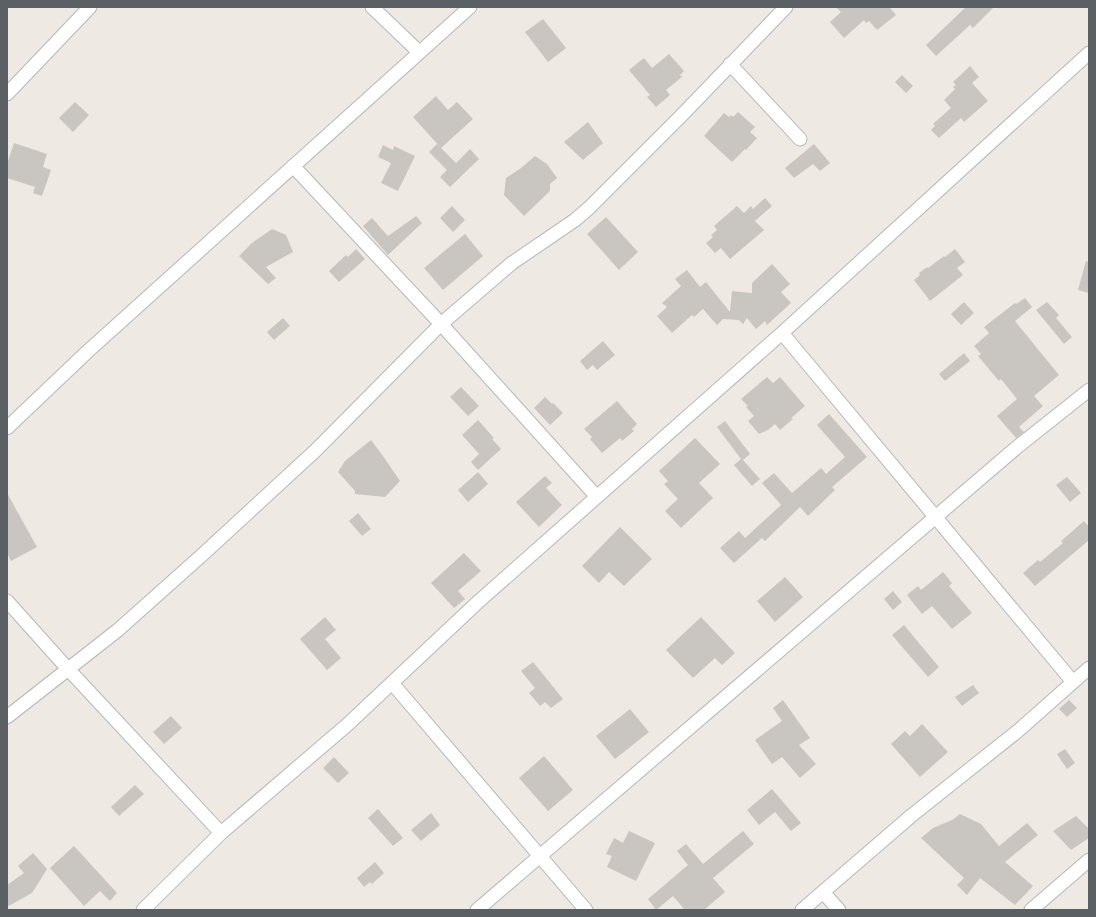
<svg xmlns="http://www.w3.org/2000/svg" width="1096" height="917" viewBox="0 0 1096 917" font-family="'Noto Sans',sans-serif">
<rect width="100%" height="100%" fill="#eeeae3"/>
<path fill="#c9c5c0" d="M 836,7 L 889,7 L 896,15 L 877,30 L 869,21 L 866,23 L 864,20 L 844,38 L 830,22 L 841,12 Z
M 966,7 L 994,7 L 973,28 L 970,25 L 936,56 L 926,45 Z
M 543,19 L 566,48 L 548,62 L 525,32 Z
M 669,54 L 684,71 L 680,75 L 682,77 L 666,90 L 670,95 L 656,107 L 647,97 L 650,95 L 629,70 L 644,58 L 652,68 Z
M 970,66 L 979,77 L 972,83 L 988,101 L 964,122 L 961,118 L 939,138 L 931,130 L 935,126 L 933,124 L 951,108 L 944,100 L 955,89 L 953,87 L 956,85 L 953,82 Z
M 902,75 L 913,86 L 906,93 L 895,82 Z
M 436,96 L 448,110 L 457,102 L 473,119 L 441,148 L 413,117 Z
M 75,102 L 89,115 L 73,132 L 59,118 Z
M 738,112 L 755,127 L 750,132 L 757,138 L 746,150 L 745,149 L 732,162 L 704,136 L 724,113 L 729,117 L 731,115 L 733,117 Z
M 588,122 L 603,143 L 583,160 L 564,142 Z
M 14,143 L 47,154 L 43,167 L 51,170 L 42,196 L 33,193 L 35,187 L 7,178 L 7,164 Z
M 437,144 L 456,163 L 470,149 L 479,159 L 450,187 L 440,177 L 447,170 L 429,152 Z
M 814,144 L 830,163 L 820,171 L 813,164 L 794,178 L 785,168 Z
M 383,145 L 393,150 L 394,146 L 415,156 L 398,191 L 381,183 L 391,163 L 378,157 Z
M 535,156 L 547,164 L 557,178 L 550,184 L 550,191 L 524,216 L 504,195 L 506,178 L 521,168 Z
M 765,198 L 772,206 L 755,221 L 764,230 L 730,259 L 721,248 L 715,253 L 706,243 L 713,237 L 711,235 L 717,230 L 714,226 L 737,206 L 744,213 L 751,206 L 753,209 Z
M 452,206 L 465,220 L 453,232 L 440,218 Z
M 416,216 L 422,223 L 388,255 L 363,226 L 372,218 L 388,236 Z
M 606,217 L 638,252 L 619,270 L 587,234 Z
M 272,229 L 286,235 L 293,252 L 266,267 L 276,278 L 268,284 L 239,256 L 252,243 Z
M 465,234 L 483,256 L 443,290 L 424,268 Z
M 356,249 L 365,259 L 339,282 L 329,271 L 346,255 L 348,257 Z
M 955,249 L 965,262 L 957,268 L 963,275 L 930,301 L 914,280 L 920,275 L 919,273 L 927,267 L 928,268 L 944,256 L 945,257 Z
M 1086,261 L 1089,262 L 1089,293 L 1078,290 Z
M 772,264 L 790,284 L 781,292 L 791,303 L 767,325 L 765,321 L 756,329 L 747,318 L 743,324 L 739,320 L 723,319 L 717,325 L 703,309 L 694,317 L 692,315 L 672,333 L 657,316 L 667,307 L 662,303 L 681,286 L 675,279 L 687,270 L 700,287 L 706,282 L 730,312 L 732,291 L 752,293 L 752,283 Z
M 1025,298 L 1032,307 L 1015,321 L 1059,375 L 1034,396 L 1043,406 L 1019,427 L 1024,432 L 1016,438 L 997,416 L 1017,399 L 1001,379 L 999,381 L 978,356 L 981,354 L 974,346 L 989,333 L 984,327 L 1015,303 L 1016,304 Z
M 964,302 L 974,313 L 961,325 L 951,314 Z
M 1047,302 L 1059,315 L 1056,318 L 1072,337 L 1064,344 L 1036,310 Z
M 283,318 L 290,326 L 274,340 L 267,332 Z
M 603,341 L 615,355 L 597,370 L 593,365 L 587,370 L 580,361 Z
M 964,353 L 970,361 L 945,381 L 939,374 Z
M 767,377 L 773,383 L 780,377 L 805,406 L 791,418 L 793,419 L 780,430 L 775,424 L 768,430 L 759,434 L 748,421 L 754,416 L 746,407 L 748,406 L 741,399 Z
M 461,387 L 479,406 L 468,416 L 450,397 Z
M 545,397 L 552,404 L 553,403 L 563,413 L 550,425 L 534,408 Z
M 617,401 L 637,424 L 632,429 L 634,431 L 622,441 L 620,438 L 602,453 L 590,439 L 592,437 L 584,429 Z
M 829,414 L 867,457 L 832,487 L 835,490 L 808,516 L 800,507 L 765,541 L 762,538 L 734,563 L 720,548 L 739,531 L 745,538 L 781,505 L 762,483 L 774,473 L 792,493 L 821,468 L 826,474 L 845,457 L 817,425 Z
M 478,420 L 494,438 L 492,439 L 501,449 L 478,470 L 471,462 L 479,454 L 462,435 Z
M 725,421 L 750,454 L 743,460 L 760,479 L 752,486 L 734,465 L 741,459 L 717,427 Z
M 695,438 L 720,464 L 699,483 L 713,498 L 681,528 L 665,511 L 678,499 L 664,484 L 668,481 L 659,471 Z
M 371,440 L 383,456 L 400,481 L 385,497 L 355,494 L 355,491 L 338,472 L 345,461 Z
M 478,472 L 488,484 L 468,502 L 458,490 Z
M 545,476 L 552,483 L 546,488 L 562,505 L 539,527 L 516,502 Z
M 1067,477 L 1081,493 L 1070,502 L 1056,485 Z
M 7,493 L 37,547 L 11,561 L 7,553 Z
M 358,513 L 371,529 L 362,536 L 349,521 Z
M 1084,521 L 1089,527 L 1089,540 L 1035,586 L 1023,573 L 1038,560 L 1040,562 L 1063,543 L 1061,541 Z
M 620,527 L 652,559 L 624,586 L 609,572 L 599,583 L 582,566 Z
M 464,553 L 481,571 L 458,591 L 465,599 L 454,608 L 431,583 Z
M 943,572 L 952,583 L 949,586 L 972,613 L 952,629 L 932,606 L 922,614 L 907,595 L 918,586 L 921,590 Z
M 785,577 L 803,597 L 775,622 L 757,601 Z
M 893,591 L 902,602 L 893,610 L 884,599 Z
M 325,617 L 336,630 L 325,639 L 341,658 L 327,670 L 300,639 Z
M 701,617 L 735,653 L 722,665 L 715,658 L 693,678 L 666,650 Z
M 904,625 L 939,667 L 928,677 L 892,635 Z
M 533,662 L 563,699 L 551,708 L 545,702 L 540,706 L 529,693 L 535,688 L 521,671 Z
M 973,685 L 979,693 L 962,706 L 955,697 Z
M 783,700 L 810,738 L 799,745 L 816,764 L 800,778 L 782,757 L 772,764 L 755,740 L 782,721 L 773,708 Z
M 1069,700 L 1077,708 L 1067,717 L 1059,709 Z
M 630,709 L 649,732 L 615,759 L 596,736 Z
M 171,716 L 182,728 L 164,744 L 153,732 Z
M 922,724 L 948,752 L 920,777 L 891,744 L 905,731 L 910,736 Z
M 1065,749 L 1075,763 L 1067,769 L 1057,754 Z
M 544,756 L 573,790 L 548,811 L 519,778 Z
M 334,757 L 349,773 L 338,783 L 323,768 Z
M 135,785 L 144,794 L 119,816 L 111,807 Z
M 772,789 L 801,823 L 791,831 L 775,812 L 759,825 L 747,810 Z
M 378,809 L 403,838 L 393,846 L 368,818 Z
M 431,813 L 440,825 L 421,841 L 411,830 Z
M 960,814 L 981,824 L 999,846 L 1027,823 L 1038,835 L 1005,862 L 1033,886 L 1015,905 L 980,878 L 967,895 L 957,885 L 964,878 L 921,838 L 933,828 L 952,820 Z
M 1076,816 L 1089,829 L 1089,838 L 1071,850 L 1053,831 Z
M 629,831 L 655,843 L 636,881 L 607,867 L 612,856 L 606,854 L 614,838 L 623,843 Z
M 743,831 L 754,844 L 713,878 L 725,892 L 704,910 L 685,910 L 673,896 L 656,910 L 648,899 L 688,865 L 677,851 L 686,844 L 703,864 Z
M 74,846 L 117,893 L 110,901 L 100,891 L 84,906 L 50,868 Z
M 33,853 L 47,869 L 32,893 L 7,907 L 7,885 L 24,873 L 18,866 Z
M 375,862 L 384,873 L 372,884 L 370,882 L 364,887 L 357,878 Z"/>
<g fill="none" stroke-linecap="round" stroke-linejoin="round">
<g stroke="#b4b7bb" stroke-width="15">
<path id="minor" d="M 372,7 L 419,52
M 730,64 L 800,139
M 7,94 L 90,7
M 293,166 L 441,324 L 597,497
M 782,333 L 1073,682
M 7,428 L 87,352 L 470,7
M 7,601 L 68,669 L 221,833
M 392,683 L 586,910
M 7,717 L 118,630 L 201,556 L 315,451 L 441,324 L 512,263 L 575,220 L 589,208 L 681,116 L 786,7
M 823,892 L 839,910
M 143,910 L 221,833 L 347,725 L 478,602 L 782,333 L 1089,53
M 477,910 L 1016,448 L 1089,390
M 802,910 L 911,816 L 1019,730 L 1089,668
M 1031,910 L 1089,860"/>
</g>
<use href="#minor" stroke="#fff" stroke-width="13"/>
</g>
<rect width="1096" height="917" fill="none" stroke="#5b6064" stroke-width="16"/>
</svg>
